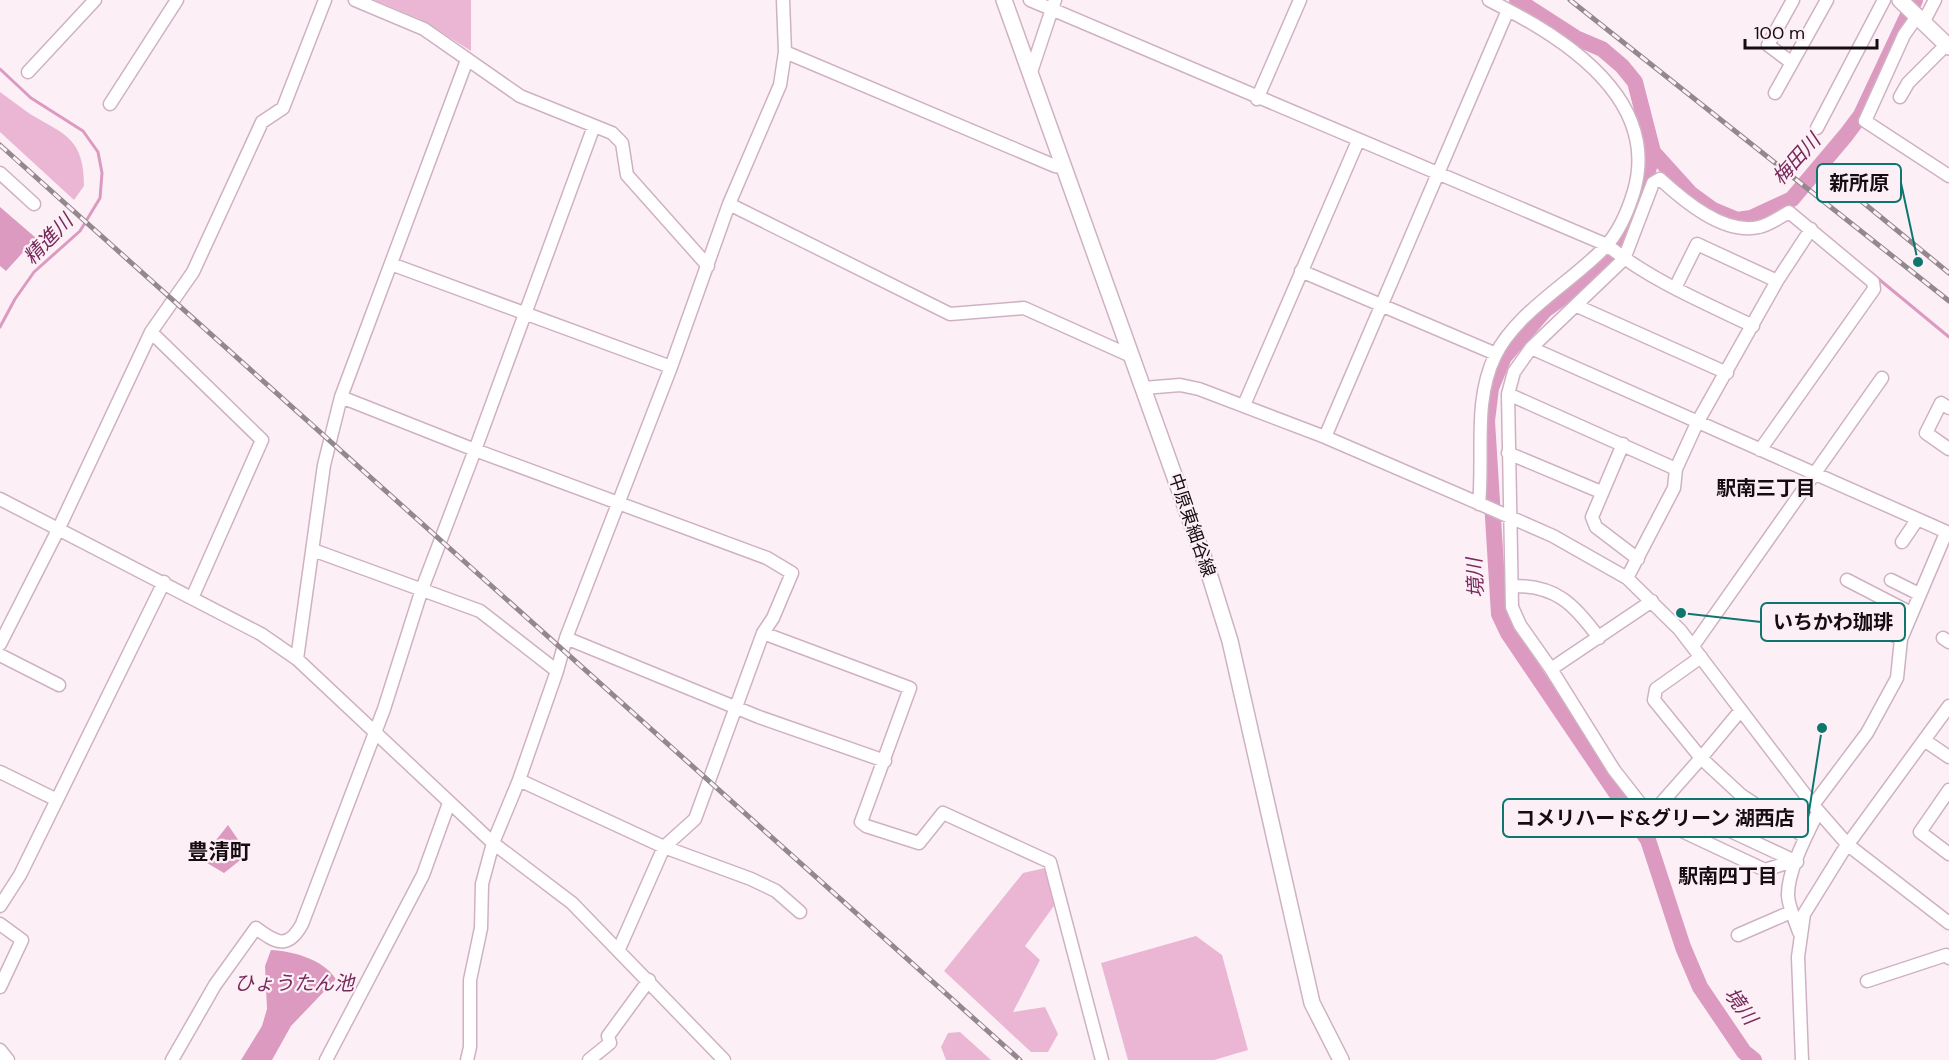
<svg xmlns="http://www.w3.org/2000/svg" width="1949" height="1060" viewBox="0 0 1949 1060" font-family="'DM Sans','Noto Sans JP',sans-serif">
<rect width="100%" height="100%" fill="#fcf0f6"/>
<path fill="#eab6d4" d="M 374,0 L 471,0 L 471,51 L 422,20 Z
M 0,92 C 10,99 20,107 30,114 C 66,135 84,139 84,186 L 74,200 L 0,132 Z
M 1045,868 L 1056,903 L 1025,946 L 1040,960 L 1013,1012 L 1045,1007 L 1058,1034 L 1048,1052 L 1031,1052 L 944,971 L 1023,873 Z
M 1196,936 L 1222,955 L 1248,1050 L 1214,1060 L 1128,1060 L 1101,963 Z
M 960,1032 L 991,1060 L 946,1060 L 941,1047 L 948,1033 Z"/>
<path fill="#dd9ac1" d="M 0,207 L 36,238 L 6,271 L 0,266 Z
M 228,825 L 248,854 L 224,873 L 207,863 L 213,844 Z
M 271,950 C 292,951 323,959 336,979 L 291,1026 L 272,1060 L 241,1060 L 262,1026 L 267,1009 L 265,966 Z"/>
<g fill="none" stroke-linecap="round" stroke-linejoin="round">
<path stroke="#dd9ac1" stroke-width="3" d="M 0,69 L 31,98 L 83,131 L 98,152 L 102,173 L 100,198 L 80,231 L 34,272 L 15,299 L 0,327
M 1869,271 L 1949,337"/>
<path stroke="#dd9ac1" stroke-width="16" d="M 1517,0 L 1576,38 L 1602,49 L 1622,66 L 1635,82 L 1653,152 L 1691,194 L 1713,210 L 1737,220 L 1751,218 L 1792,199 L 1846,135 L 1861,115 L 1915,0
M 1653,152 L 1638,209 L 1616,247 L 1574,289 L 1545,310 L 1504,357 L 1491,388 L 1487,421 L 1499,614 L 1508,633 L 1648,840 L 1683,947 L 1700,987 L 1744,1052 L 1754,1060"/>
<g stroke="#cfb2c2" stroke-width="15">
<path id="minor" d="M 355,0 L 424,29 L 520,96 L 612,133 L 622,143 L 627,175 L 708,266
M 1030,0 L 1607,245 C 1650,280 1703,302 1753,326
M 1918,15 L 1904,35 L 1865,121 L 1949,176
M 1924,21 L 1935,0
M 785,52 L 1055,166 L 1062,167
M 1792,63 L 1768,45 L 1793,0
M 28,72 L 95,0
M 1030,75 L 1055,0
M 1775,93 L 1827,0
M 1900,97 L 1908,83 L 1947,44
M 1257,99 L 1300,0
M 110,104 L 177,0
M 1817,128 L 1884,0
M 0,173 L 34,204
M 729,204 L 950,314 L 1024,308 L 1131,356
M 391,264 L 671,367
M 1301,271 L 1496,354
M 1675,288 L 1697,244 L 1777,281
M 1577,306 L 1727,373
M 151,332 L 262,440 L 192,598
M 1531,348 L 1949,533
M 1144,388 L 1180,385 L 1199,389 L 1325,437 L 1485,506 L 1553,536 L 1627,578 L 1680,630 L 1813,805 L 1848,845 L 1949,923
M 1508,394 L 1676,469
M 341,397 L 475,450 L 767,558 L 792,573 L 773,618 L 763,633 L 695,819 L 664,847 L 619,949
M 1244,405 L 1358,141
M 1949,408 L 1941,403 L 1926,433 L 1949,449
M 1325,437 L 1508,10 L 1489,0
M 1623,444 L 1592,517 L 1596,527 L 1638,559
M 1508,453 L 1601,492
M 0,499 L 261,634 L 297,659 L 493,843 L 572,903 L 724,1060
M 1479,504 C 1484,455 1473,401 1495,356 C 1516,312 1572,282 1605,247 C 1619,232 1628,211 1634,191 C 1659,104 1575,45 1508,10
M 1902,542 L 1917,520
M 313,550 L 480,611 L 557,671
M 1627,578 L 1674,488 L 1676,469 L 1697,423 L 1777,281 L 1811,229
M 1847,580 L 1911,613
M 1891,580 L 1919,594
M 1512,586 C 1556,585 1574,604 1599,638
M 1652,601 L 1551,669 L 1614,770 L 1650,816 L 1664,800 L 1797,862
M 1873,625 L 1901,639
M 763,633 L 910,688 L 861,822 L 866,826 L 919,843 L 943,813 L 1050,862 L 1102,1060
M 566,638 L 759,717 L 885,761
M 1943,638 L 1949,642
M 0,644 L 58,530 L 151,332 L 193,272 L 262,122 L 283,108 L 325,0
M 1693,646 L 1882,378
M 0,655 L 59,685
M 297,659 L 324,465 L 341,397 L 467,60
M 1551,669 L 1520,625 L 1512,607 L 1508,394 L 1514,372 L 1531,348 L 1624,259 L 1653,183 L 1660,179 C 1684,201 1724,235 1759,227 C 1769,225 1780,217 1789,212 L 1873,282 L 1874,289 L 1760,450
M 1741,710 L 1701,758 L 1741,795 L 1805,837
M 1924,740 L 1949,757
M 0,772 L 57,800
M 519,780 L 664,847 L 751,879 L 776,891 L 800,912
M 1949,790 L 1920,832 L 1949,854
M 1664,800 L 1701,758 L 1654,700 L 1656,689 L 1701,657
M 1813,805 L 1867,733 L 1897,678 L 1901,639 L 1946,533
M 1650,816 L 1765,870 L 1793,861
M 0,906 L 20,875 L 164,582
M 0,924 L 22,940 L 0,987
M 1799,932 C 1795,920 1789,908 1788,896 C 1787,872 1807,834 1818,812
M 1738,935 L 1791,912
M 1867,981 L 1946,955 L 1949,958
M 0,1050 L 8,1060
M 172,1060 L 215,985 L 256,928 C 276,943 288,950 302,924 L 384,709 L 422,589 L 475,450 L 594,126
M 326,1060 L 423,875 L 449,803
M 467,1060 L 470,1047 L 470,980 L 481,928 L 482,884 L 493,843 L 519,780 L 557,671 L 566,638 L 671,367 L 729,204 L 780,85 L 785,52 L 783,0
M 589,1060 L 610,1043 L 608,1036 L 649,980
M 1802,1060 L 1798,957 L 1804,914 L 1843,851 L 1949,706"/>
</g>
<g stroke="#cfb2c2" stroke-width="18">
<path id="major" d="M 1004,0 L 1207,567 L 1230,641 L 1312,1003 L 1341,1060
M 1900,0 L 1949,47"/>
</g>
<use href="#minor" stroke="#fff" stroke-width="12"/>
<use href="#major" stroke="#fff" stroke-width="15"/>
<g stroke="#93888e" stroke-width="5">
<path id="rail" d="M 1570,0 L 1949,301
M 0,145 L 1020,1060
M 1832,177 L 1949,273"/>
</g>
<use href="#rail" stroke="#fcf0f6" stroke-width="3" stroke-dasharray="9" stroke-linecap="butt"/>
</g>
<g text-anchor="middle" dominant-baseline="central" stroke-width="4.5" stroke-linejoin="round" paint-order="stroke">
<g font-size="18" fill="#160c12" stroke="#fcf0f6">
<text transform="translate(1192 525) rotate(71)">中原東細谷線</text>
</g>
<g font-size="20" font-style="italic" fill="#77295c" stroke="#fcf0f6">
<text transform="translate(1796 159) rotate(-48)">梅田川</text>
<text transform="translate(48 239) rotate(-46)">精進川</text>
<text transform="translate(1475 578) rotate(-93)">境川</text>
<text x="294" y="983">ひょうたん池</text>
<text transform="translate(1741 1006) rotate(54)">境川</text>
</g>
<g font-size="20" font-weight="bold" fill="#160c12" stroke="#fcf0f6">
<text x="1766" y="488">駅南三丁目</text>
<text x="1728" y="876">駅南四丁目</text>
</g>
<g font-size="21" font-weight="bold" fill="#160c12" stroke="#fcf0f6">
<text x="219" y="852">豊清町</text>
</g>
</g>
<path fill="none" stroke="#0f766e" stroke-width="2" d="M1918 262L1901 183M1681 613L1761 622M1822 728L1808 818"/>
<g fill="#0f766e" stroke="#fcf0f6" stroke-width="2">
<circle cx="1918" cy="262" r="6"/>
<circle cx="1681" cy="613" r="6"/>
<circle cx="1822" cy="728" r="6"/>
</g>
<g fill="#fcf0f6" stroke="#0f766e" stroke-width="2">
<rect x="1817" y="164" width="84" height="38" rx="6"/>
<rect x="1761" y="603" width="144" height="38" rx="6"/>
<rect x="1503" y="799" width="305" height="38" rx="6"/>
</g>
<g font-size="20" text-anchor="middle" font-weight="bold" fill="#160c12">
<text x="1859" y="190">新所原</text>
<text x="1833" y="629">いちかわ珈琲</text>
<text x="1655" y="825">コメリハード&amp;グリーン 湖西店</text>
</g>
<path d="M1745 39v9h132v-9" fill="none" stroke="#160c12" stroke-width="3"/>
<text x="1754" y="39" font-size="18" fill="#160c12" stroke="#fcf0f6" stroke-width="4.5" paint-order="stroke">100 m</text>
</svg>
